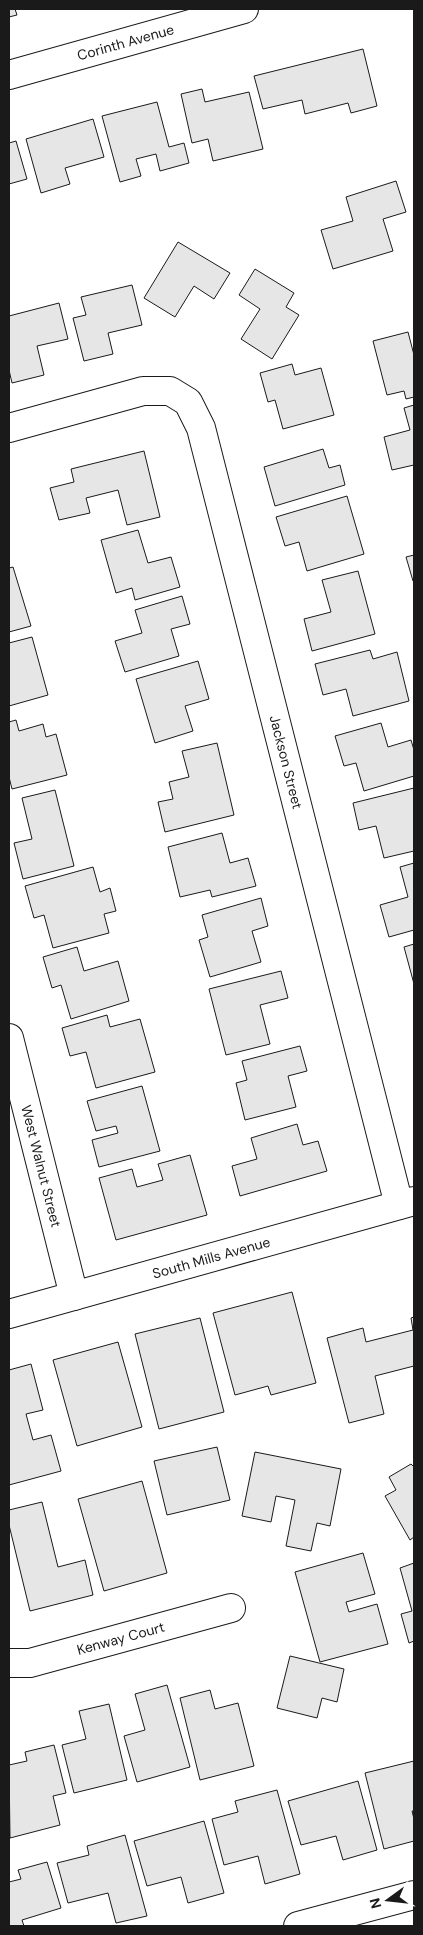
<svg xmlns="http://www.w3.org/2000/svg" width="423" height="1935" viewBox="0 0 423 1935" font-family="'DM Sans',sans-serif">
<rect width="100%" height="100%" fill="#fff"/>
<path fill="#e6e6e6" stroke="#1a1a1a" d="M 9,9 L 15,9 L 17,15 L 9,17 Z
M 363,49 L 377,106 L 351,113 L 348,103 L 305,114 L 302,100 L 263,109 L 254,76 Z
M 202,89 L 205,102 L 249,92 L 263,149 L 213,161 L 208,139 L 192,143 L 181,94 Z
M 157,102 L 169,147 L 184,143 L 189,163 L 160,171 L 156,154 L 136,159 L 141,176 L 120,182 L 102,116 Z
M 93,119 L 104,157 L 65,168 L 70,184 L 41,193 L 26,139 Z
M 16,141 L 27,179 L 9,184 L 9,143 Z
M 396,181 L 406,212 L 383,219 L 393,251 L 333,269 L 321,230 L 353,221 L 346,197 Z
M 178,242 L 230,273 L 214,299 L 194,286 L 175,317 L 144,298 Z
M 255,269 L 294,293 L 286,307 L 299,315 L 272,359 L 241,339 L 260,309 L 239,295 Z
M 132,285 L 142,325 L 108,333 L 113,354 L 84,361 L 73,318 L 86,315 L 81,297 Z
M 59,303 L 68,339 L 37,346 L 44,375 L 12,383 L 9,370 L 9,316 Z
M 408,332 L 414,355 L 414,397 L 406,399 L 404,391 L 387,395 L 373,341 Z
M 292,364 L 295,375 L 321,368 L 334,415 L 283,429 L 275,400 L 268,402 L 260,373 Z
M 414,405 L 414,465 L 392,470 L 384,437 L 410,430 L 404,408 Z
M 323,449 L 329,468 L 340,465 L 345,485 L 275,506 L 264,467 Z
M 144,451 L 160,517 L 127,525 L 118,490 L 86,498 L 90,513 L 59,520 L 50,488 L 74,482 L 71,469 Z
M 347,496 L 364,554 L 307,571 L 299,542 L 285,546 L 276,517 Z
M 138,530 L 148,563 L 171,557 L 180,587 L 135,600 L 132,588 L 116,593 L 101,540 Z
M 414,555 L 414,581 L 413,581 L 406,557 Z
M 13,567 L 31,626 L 9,632 L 9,568 Z
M 358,571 L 375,634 L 312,651 L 304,619 L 331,612 L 322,580 Z
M 182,596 L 190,624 L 171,629 L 179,656 L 125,672 L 115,641 L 142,633 L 135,610 Z
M 32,637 L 48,695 L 9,706 L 9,643 Z
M 370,650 L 373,659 L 397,652 L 409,701 L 353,716 L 346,689 L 323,695 L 315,664 Z
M 198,661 L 209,699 L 185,706 L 193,731 L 155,743 L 136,679 Z
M 16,720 L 19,731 L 43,724 L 46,737 L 56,734 L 67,775 L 12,789 L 9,777 L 9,722 Z
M 381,723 L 388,747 L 411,740 L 414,750 L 414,776 L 364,791 L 356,763 L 344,766 L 335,736 Z
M 217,743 L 234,815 L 165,832 L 158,802 L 173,799 L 169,782 L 189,777 L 182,751 Z
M 414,788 L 414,851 L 384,858 L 376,826 L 359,830 L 353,803 Z
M 55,790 L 74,866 L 23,879 L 14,843 L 32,839 L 22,798 Z
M 222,833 L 230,863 L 248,858 L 256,886 L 212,897 L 210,890 L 180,897 L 168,847 Z
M 414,863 L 414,930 L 389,937 L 380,905 L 408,897 L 400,867 Z
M 93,867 L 100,892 L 110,888 L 116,911 L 104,914 L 109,933 L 53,948 L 44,915 L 34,918 L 25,886 Z
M 261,898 L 268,926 L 252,931 L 261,962 L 210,977 L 199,940 L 208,937 L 202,915 Z
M 414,944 L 414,984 L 404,947 Z
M 77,947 L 84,971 L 118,961 L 129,1001 L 71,1019 L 61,985 L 52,988 L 43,957 Z
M 281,971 L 288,998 L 260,1005 L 270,1044 L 226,1055 L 209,989 Z
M 107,1015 L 110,1027 L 140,1019 L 155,1072 L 96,1088 L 86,1052 L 70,1056 L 62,1028 Z
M 300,1046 L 307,1071 L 288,1076 L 296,1107 L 245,1120 L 236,1083 L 247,1080 L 242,1061 Z
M 142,1086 L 160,1151 L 99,1167 L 92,1140 L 118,1133 L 116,1126 L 96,1131 L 87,1101 Z
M 297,1124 L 303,1145 L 318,1141 L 327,1171 L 240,1196 L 232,1166 L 257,1159 L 251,1138 Z
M 190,1155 L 207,1215 L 116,1240 L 99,1178 L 132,1169 L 137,1187 L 163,1180 L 158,1164 Z
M 292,1292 L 316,1383 L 271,1395 L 268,1386 L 235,1395 L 213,1313 Z
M 414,1317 L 414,1366 L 375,1376 L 384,1414 L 349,1423 L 327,1338 L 363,1328 L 366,1342 L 413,1330 L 411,1318 Z
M 200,1318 L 224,1412 L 159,1429 L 135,1334 Z
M 118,1342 L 142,1427 L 77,1446 L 53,1360 Z
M 31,1364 L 43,1410 L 26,1414 L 33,1440 L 51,1435 L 61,1471 L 9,1485 L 9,1370 Z
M 217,1447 L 230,1500 L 167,1515 L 154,1461 Z
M 255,1452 L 341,1469 L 330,1526 L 317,1523 L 311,1551 L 286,1546 L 295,1500 L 276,1496 L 271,1522 L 242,1516 Z
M 411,1464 L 414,1467 L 414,1537 L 410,1540 L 385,1496 L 396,1490 L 389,1477 Z
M 142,1481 L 167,1573 L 104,1591 L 78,1499 Z
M 42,1502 L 58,1567 L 85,1560 L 93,1595 L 30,1611 L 9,1525 L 9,1510 Z
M 363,1553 L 375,1594 L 346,1602 L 349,1612 L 377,1604 L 388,1644 L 320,1662 L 295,1572 Z
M 414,1563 L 414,1641 L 409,1643 L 401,1614 L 412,1611 L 400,1568 Z
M 290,1656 L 344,1669 L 337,1702 L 322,1698 L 317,1718 L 277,1708 Z
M 167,1685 L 190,1767 L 137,1782 L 124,1736 L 145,1730 L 135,1694 Z
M 210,1690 L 215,1709 L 238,1703 L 254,1766 L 200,1780 L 180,1698 Z
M 109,1704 L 127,1780 L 74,1793 L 62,1745 L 86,1739 L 79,1711 Z
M 54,1745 L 66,1793 L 53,1796 L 60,1825 L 10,1838 L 9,1765 L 27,1761 L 25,1752 Z
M 414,1761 L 414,1811 L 412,1811 L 414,1819 L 414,1841 L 384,1849 L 365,1773 Z
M 358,1781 L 377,1850 L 343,1860 L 336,1836 L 301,1845 L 288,1801 Z
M 277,1790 L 300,1874 L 265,1884 L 258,1856 L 224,1865 L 212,1819 L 238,1812 L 235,1801 Z
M 204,1821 L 224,1893 L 188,1903 L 181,1877 L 147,1886 L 134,1841 Z
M 125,1835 L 147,1916 L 116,1923 L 108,1893 L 68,1903 L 57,1863 L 89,1855 L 87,1846 Z
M 47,1862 L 61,1908 L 22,1920 L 24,1926 L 9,1926 L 9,1882 L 21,1879 L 18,1870 Z"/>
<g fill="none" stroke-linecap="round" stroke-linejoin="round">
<g stroke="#1a1a1a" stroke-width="30">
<g id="minor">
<path id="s1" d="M 9,75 L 244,9"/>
<path id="s2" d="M 9,428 L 143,391 L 170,391 L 188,402 L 201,428 L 399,1205"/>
<path id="s3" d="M 9,1038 L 74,1296"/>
<path id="s4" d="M 9,1314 L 414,1201"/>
<path id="s5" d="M 9,1663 L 30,1663 L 231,1608"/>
<path d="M 298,1926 L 414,1895"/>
</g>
</g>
<use href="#minor" stroke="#fff" stroke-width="28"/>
</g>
<g text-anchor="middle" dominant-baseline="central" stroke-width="4" stroke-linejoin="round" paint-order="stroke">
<g font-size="14" fill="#1a1a1a" stroke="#fff">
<text stroke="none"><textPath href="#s1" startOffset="121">Corinth Avenue</textPath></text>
<text stroke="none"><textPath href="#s2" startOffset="561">Jackson Street</textPath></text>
<text stroke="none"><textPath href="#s3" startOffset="132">West Walnut Street</textPath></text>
<text stroke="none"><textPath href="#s4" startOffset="210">South Mills Avenue</textPath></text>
<text stroke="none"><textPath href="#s5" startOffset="115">Kenway Court</textPath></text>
</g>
</g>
<rect width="423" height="1935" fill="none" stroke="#1a1a1a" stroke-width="20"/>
<g transform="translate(388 1900) rotate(255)" stroke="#ffffff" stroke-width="4" paint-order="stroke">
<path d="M0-4L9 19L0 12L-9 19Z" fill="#1a1a1a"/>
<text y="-8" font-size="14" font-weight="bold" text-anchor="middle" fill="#1a1a1a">N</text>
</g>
</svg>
